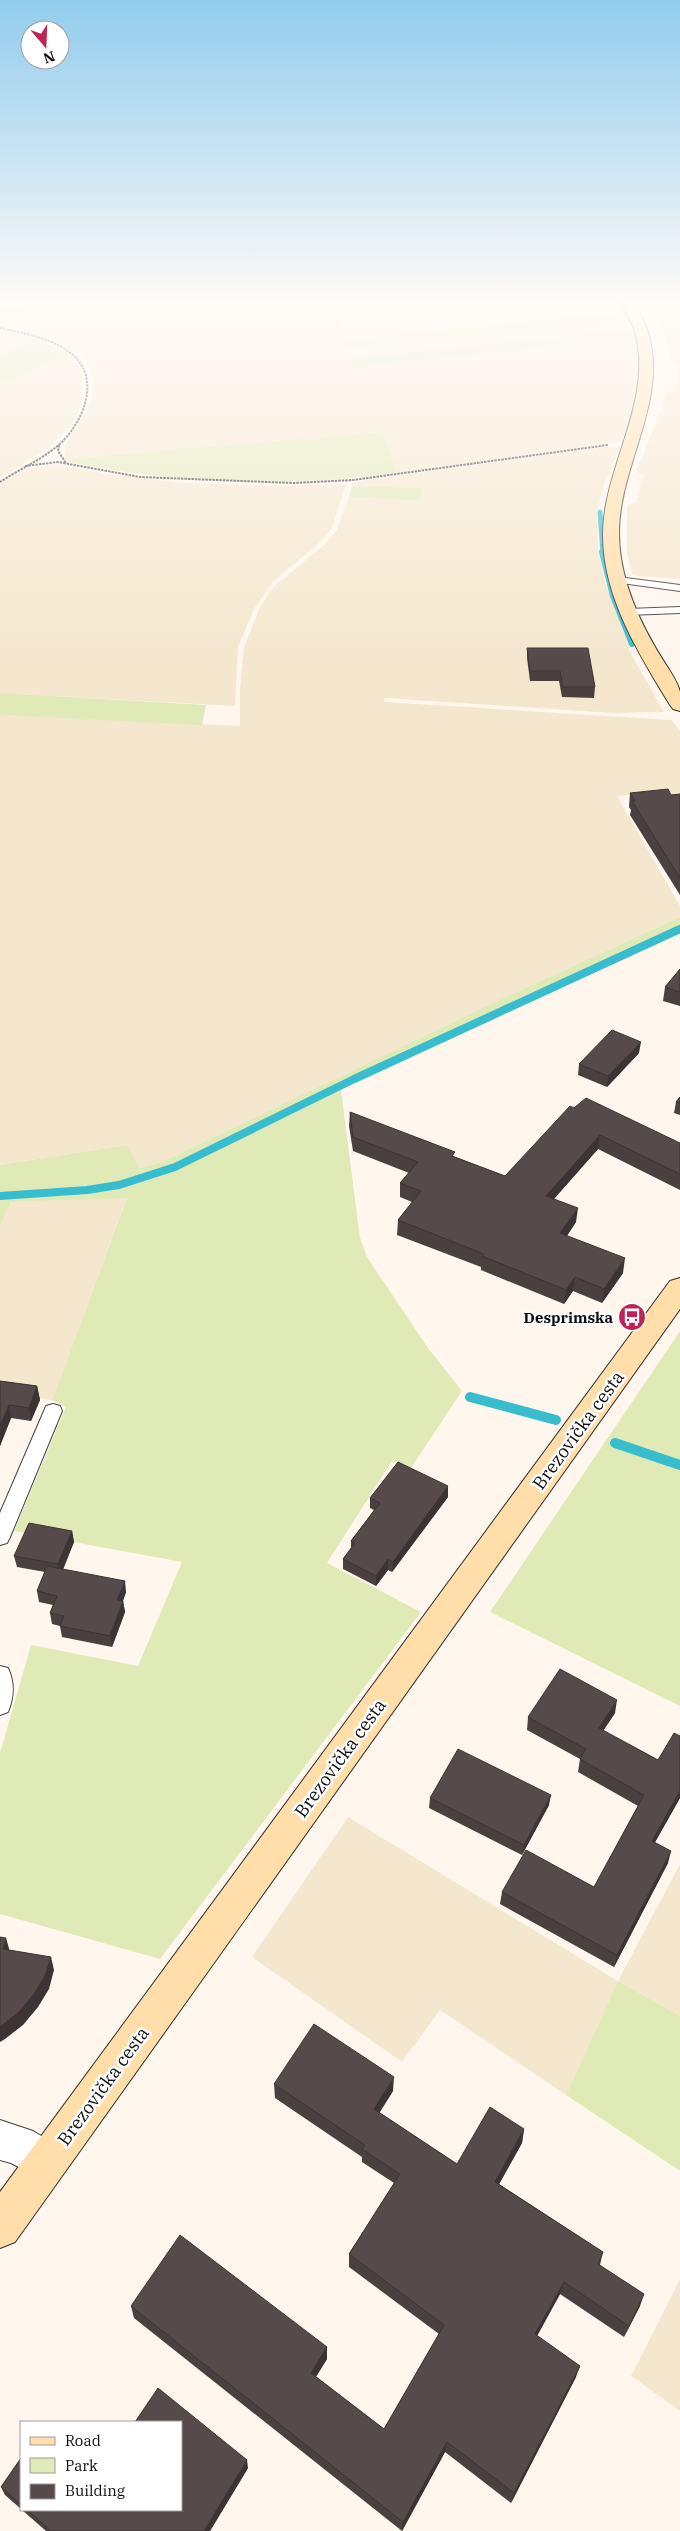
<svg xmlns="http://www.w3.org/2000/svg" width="680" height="2531" viewBox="0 0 680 2531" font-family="'IBM Plex Serif',serif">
<rect width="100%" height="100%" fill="#fff7ee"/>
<path fill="#f5e7ce" d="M 70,301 L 331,301 L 335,325 L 345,349 L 631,320 L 635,329 L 349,359 L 353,367 L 638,337 L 641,344 L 638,397 L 621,442 L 397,473 L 383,432 L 66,459 L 64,456 L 66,444 L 91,403 L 93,378 L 89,367 L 78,353 L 61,343 L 0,326 L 0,313 L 68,311 Z
M 335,301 L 614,301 L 623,312 L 347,340 L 339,324 Z
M 642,301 L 680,301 L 680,579 L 637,576 L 632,574 L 627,553 L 627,505 L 636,503 L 644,475 L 636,473 L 661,411 L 666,390 L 675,391 L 679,367 L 673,365 L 665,333 Z
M 0,333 L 32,341 L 0,357 Z
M 71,354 L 81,369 L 83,395 L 78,411 L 70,427 L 47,449 L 0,478 L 0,384 Z
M 606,447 L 621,447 L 605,482 L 597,511 L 598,548 L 605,583 L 630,645 L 629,650 L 664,712 L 613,713 L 384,698 L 385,702 L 671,720 L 680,731 L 680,805 L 664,792 L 617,796 L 680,906 L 680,917 L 497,1001 L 162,1162 L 140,1168 L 125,1145 L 0,1165 L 0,715 L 240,726 L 240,688 L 244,647 L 259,610 L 268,594 L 278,583 L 324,545 L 337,530 L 349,497 L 419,501 L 421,488 L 352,486 L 353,482 Z
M 57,465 L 113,475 L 184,483 L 285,486 L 346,484 L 332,528 L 320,542 L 273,582 L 254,609 L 238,647 L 235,706 L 0,693 L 0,485 L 24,469 Z
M 127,1197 L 52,1400 L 0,1392 L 0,1226 L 11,1202 Z
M 348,1817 L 618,1981 L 680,1864 L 680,2016 L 618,1981 L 566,2095 L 440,2010 L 402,2062 L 252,1957 Z
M 680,2279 L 680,2411 L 631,2376 Z"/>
<path fill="#dfeab7" d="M 26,301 L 70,301 L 69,311 L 0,313 L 0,307 L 26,306 Z
M 331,301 L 335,301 L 339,324 L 347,340 L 623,312 L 631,320 L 345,349 L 335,325 Z
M 0,329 L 38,339 L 71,354 L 0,384 L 0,357 L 31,341 L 0,333 Z
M 635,329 L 638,337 L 353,367 L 349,359 Z
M 383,432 L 397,473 C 289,487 177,485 70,462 L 66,459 Z
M 352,486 L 422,488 L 419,501 L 349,497 Z
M 0,693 L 206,705 L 202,725 L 0,715 Z
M 680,917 L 680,933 L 341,1090 L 360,1238 L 367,1257 L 428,1348 L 462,1391 L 411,1468 L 392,1461 L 327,1563 L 421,1612 L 160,1959 L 0,1914 L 0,1753 L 31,1645 L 138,1666 L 182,1562 L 14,1531 L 66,1407 L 52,1400 L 127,1198 L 11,1202 L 0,1226 L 0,1165 L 126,1145 L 140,1168 L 162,1162 L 497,1001 Z
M 680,1331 L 680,1706 L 490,1612 Z
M 618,1981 L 680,2016 L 680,2171 L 566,2095 Z"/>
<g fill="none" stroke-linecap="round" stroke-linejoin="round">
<path stroke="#38bdcf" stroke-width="5" d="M 618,301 L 630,317
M 600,512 L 603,554"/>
<path stroke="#38bdcf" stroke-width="6" d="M 602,552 L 613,596 L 632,644"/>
<path stroke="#38bdcf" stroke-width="8" d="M 0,1196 L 87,1190 L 119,1185 L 175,1167 L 354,1079 L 680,929"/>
<path stroke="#38bdcf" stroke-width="10" d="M 470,1397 L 556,1420
M 615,1443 L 680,1465"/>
<g stroke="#404040" stroke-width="2">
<path id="service" d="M 618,577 L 680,585 L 680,591 L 614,582 L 614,578 Z
M 680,607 L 680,613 L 628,615 L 622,612 L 628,609 Z
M 53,1404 L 60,1406 L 62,1411 L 10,1537 L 7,1543 L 0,1545 L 0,1513 L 44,1411 L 46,1406 Z
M 0,1666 L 8,1668 C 15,1683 14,1697 8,1712 L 0,1715 Z"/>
</g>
<g stroke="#404040" stroke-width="2">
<path id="minor" d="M 0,2120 L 33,2131 L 61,2148 L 67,2162 L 61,2176 L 47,2182 L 11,2163 L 0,2160 Z"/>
</g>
<g stroke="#2f2f2f" stroke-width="2">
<path id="secondary" d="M 621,301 L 634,301 C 638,311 645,322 648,332 C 669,400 619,465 619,533 C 619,573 635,612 654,645 C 660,657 678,680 680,692 C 680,698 680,705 680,711 L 673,709 L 670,705 C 639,654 602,596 603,533 C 604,465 654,401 635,332 C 632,322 625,311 621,301 Z
M 680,1278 L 680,1309 L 15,2242 L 0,2248 L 0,2192 L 670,1281 Z"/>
</g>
<path stroke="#2f2f2f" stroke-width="2" stroke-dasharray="2.5 1" stroke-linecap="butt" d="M 0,328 C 36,336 92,345 87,393 C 85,412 74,430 61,443 C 43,459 20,469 0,482
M 59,445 L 58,451 L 66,463
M 25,466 L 58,462 L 140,477 L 293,483 L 353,480 L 608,445"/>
<use href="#service" fill="#fff" fill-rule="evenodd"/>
<use href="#minor" fill="#fff" fill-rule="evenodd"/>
<use href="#secondary" fill="#ffdea9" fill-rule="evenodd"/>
</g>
<path fill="#4a4040" d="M 527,648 L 595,687 L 594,698 L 562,697 L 559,681 L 530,681 L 527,658 Z
M 630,793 L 671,795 L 680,794 L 680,895 L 630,815 L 631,810 L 629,807 Z
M 680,969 L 680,1006 L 663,1001 L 665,987 Z
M 639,1053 L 607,1087 L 578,1075 L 579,1064 Z
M 680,1097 L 680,1115 L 674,1113 L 676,1102 Z
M 574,1108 L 680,1143 L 680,1190 L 598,1149 L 554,1199 L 576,1222 L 567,1236 L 623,1273 L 602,1303 L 573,1291 L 564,1304 L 481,1270 L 481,1267 L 397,1235 L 398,1220 L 412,1202 L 400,1197 L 400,1183 L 409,1173 L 353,1151 L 349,1126 L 350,1112 L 455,1157 L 505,1176 Z
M 0,1381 L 37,1386 L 40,1400 L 31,1421 L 11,1418 L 0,1446 Z
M 448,1497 L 392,1572 L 388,1570 L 376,1586 L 343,1569 L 343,1559 L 351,1548 L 351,1541 L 374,1510 L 370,1508 L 370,1498 Z
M 72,1531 L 74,1542 L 63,1570 L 126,1592 L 123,1601 L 125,1612 L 112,1647 L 62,1637 L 60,1626 L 52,1624 L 50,1613 L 53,1605 L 39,1602 L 37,1591 L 45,1572 L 17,1567 L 14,1556 Z
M 615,1713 L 603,1731 L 658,1760 L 680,1736 L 680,1798 L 655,1842 L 668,1863 L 614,1967 L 500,1904 L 502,1892 L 594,1887 L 638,1806 L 578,1772 L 580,1759 L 527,1730 L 528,1717 Z
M 430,1798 L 549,1805 L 522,1855 L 429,1808 Z
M 274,2084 L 393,2091 L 379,2113 L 457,2164 L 524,2129 L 522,2143 L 499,2184 L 603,2252 L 600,2265 L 640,2306 L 624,2337 L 560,2294 L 537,2336 L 576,2377 L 511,2503 L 445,2452 L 402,2531 L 134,2318 L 131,2306 L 327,2347 L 327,2359 L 316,2377 L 384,2429 L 439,2334 L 349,2267 L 349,2254 L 394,2183 L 362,2162 L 362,2157 L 275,2098 Z
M 21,2458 L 21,2509 L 5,2495 L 1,2487 Z
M 248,2468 L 210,2531 L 46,2531 L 22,2510 L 181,2510 Z"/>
<path fill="#3c3434" d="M 641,1042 L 639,1053 L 607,1087 L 608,1076 Z
M 600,1135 L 598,1149 L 544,1210 L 546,1196 Z
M 578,1208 L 576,1222 L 559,1247 L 560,1233 Z
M 625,1258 L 623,1273 L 602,1303 L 604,1289 Z
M 575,1277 L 573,1291 L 564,1304 L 566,1290 Z
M 37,1386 L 40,1400 L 31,1421 L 29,1408 Z
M 9,1405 L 11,1418 L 0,1446 L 0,1426 Z
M 448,1486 L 448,1497 L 392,1572 L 393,1562 Z
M 72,1531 L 74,1542 L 60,1575 L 58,1564 Z
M 388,1559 L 388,1570 L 376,1586 L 376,1576 Z
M 125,1581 L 126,1592 L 119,1611 L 117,1600 Z
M 123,1601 L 125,1612 L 112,1647 L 110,1636 Z
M 617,1700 L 615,1713 L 596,1741 L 599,1728 Z
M 680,1791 L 680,1798 L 649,1853 L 652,1841 Z
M 551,1795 L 549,1805 L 522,1855 L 524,1845 Z
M 671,1851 L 668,1863 L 614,1967 L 617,1955 Z
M 6,1938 L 10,1952 L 3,1949 Z
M 51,1957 L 54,1970 L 49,1989 L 38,2007 L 23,2025 L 5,2039 L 0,2042 L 0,2027 Z
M 394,2077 L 393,2091 L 373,2123 L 374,2109 Z
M 524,2129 L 522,2143 L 493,2195 L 495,2182 Z
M 564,2282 L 560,2294 L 532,2345 L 535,2334 Z
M 644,2294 L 640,2306 L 624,2337 L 629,2326 Z
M 327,2347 L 327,2359 L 311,2384 L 311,2373 Z
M 580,2366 L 576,2377 L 511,2503 L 514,2493 Z
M 447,2442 L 445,2452 L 402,2531 L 403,2522 Z
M 247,2460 L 248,2468 L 210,2531 L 204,2531 Z"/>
<path fill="#564b4a" stroke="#3c3434" d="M 527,648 L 588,648 L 595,687 L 563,687 L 560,671 L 530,671 Z
M 668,789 L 671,795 L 680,794 L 680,878 L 632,801 L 635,801 L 630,793 Z
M 680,969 L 680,992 L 665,987 Z
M 612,1030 L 641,1042 L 608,1076 L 579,1064 Z
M 680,1097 L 680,1103 L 676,1102 Z
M 586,1098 L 680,1143 L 680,1174 L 600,1135 L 546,1196 L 578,1208 L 560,1233 L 625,1258 L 604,1289 L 575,1277 L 566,1290 L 482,1256 L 484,1254 L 398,1220 L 421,1191 L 400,1183 L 418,1162 L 353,1137 L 350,1112 L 455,1152 L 452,1156 L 505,1176 L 570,1106 L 574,1108 Z
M 0,1381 L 37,1386 L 29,1408 L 9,1405 L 0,1426 Z
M 398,1462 L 448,1486 L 393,1562 L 388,1559 L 376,1576 L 343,1559 L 355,1543 L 351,1541 L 380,1503 L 370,1498 Z
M 29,1523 L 72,1531 L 58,1564 L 14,1556 Z
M 47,1566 L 125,1581 L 117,1600 L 123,1601 L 110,1636 L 60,1626 L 64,1616 L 50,1613 L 57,1596 L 37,1591 Z
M 560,1669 L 617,1700 L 599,1728 L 658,1760 L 674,1733 L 680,1736 L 680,1791 L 652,1841 L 671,1851 L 617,1955 L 502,1892 L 526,1850 L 594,1887 L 644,1795 L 580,1759 L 586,1749 L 528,1717 Z
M 458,1749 L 551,1795 L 524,1845 L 430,1798 Z
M 0,1937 L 6,1938 L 3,1949 L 51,1957 L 45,1976 L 34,1994 L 19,2012 L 0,2027 Z
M 314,2024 L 394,2077 L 374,2109 L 457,2164 L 490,2107 L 524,2129 L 495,2182 L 603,2252 L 598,2264 L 644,2294 L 629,2326 L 564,2282 L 535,2334 L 580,2366 L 514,2493 L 447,2442 L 403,2522 L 131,2306 L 180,2235 L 327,2347 L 311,2373 L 384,2429 L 444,2325 L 349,2254 L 400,2174 L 362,2149 L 365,2145 L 274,2084 Z
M 158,2388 L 247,2460 L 204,2531 L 51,2531 L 27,2510 L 181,2510 L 181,2422 L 135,2422 Z
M 21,2458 L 21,2505 L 1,2487 Z"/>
<linearGradient id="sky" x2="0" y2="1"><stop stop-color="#92ccee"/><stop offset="0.46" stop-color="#fffbf7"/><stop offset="1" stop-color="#fffbf7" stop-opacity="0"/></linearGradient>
<rect width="680" height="656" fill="url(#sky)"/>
<defs>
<g id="bus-disc" transform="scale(1.4375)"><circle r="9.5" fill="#c02356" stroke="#fff"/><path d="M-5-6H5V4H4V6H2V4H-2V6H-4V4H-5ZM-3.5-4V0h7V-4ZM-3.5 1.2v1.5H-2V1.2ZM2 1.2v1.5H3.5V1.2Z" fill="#fff"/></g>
</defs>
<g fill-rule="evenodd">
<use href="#bus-disc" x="632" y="1317"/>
</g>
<g text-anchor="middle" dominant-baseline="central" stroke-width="5" stroke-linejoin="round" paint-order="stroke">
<g font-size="15" font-weight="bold" fill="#0d0d0d" stroke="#fff" text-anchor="end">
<text x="613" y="1317">Desprimska</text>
</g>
<g font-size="18" fill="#0d0d0d" stroke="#fff">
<text transform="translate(578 1430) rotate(-54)">Brezovička cesta</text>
<text transform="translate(340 1758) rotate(-54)">Brezovička cesta</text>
<text transform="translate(103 2086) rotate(-54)">Brezovička cesta</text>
</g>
</g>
<rect x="20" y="2421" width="162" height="90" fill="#ffffff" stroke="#9e9e9e"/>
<rect x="30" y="2437" width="25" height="8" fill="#ffdea9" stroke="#9e9e9e"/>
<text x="65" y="2446" font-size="15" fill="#0d0d0d">Road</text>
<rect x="30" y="2458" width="25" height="15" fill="#dfeab7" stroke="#9e9e9e"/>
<text x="65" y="2471" font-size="15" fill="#0d0d0d">Park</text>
<rect x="30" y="2484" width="25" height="15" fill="#564b4a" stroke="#9e9e9e"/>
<text x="65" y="2496" font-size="15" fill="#0d0d0d">Building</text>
<g transform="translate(45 45) rotate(161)"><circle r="24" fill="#ffffff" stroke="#9e9e9e"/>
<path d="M0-4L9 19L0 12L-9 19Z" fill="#c02356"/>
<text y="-8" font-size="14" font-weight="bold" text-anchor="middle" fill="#0d0d0d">N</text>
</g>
</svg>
